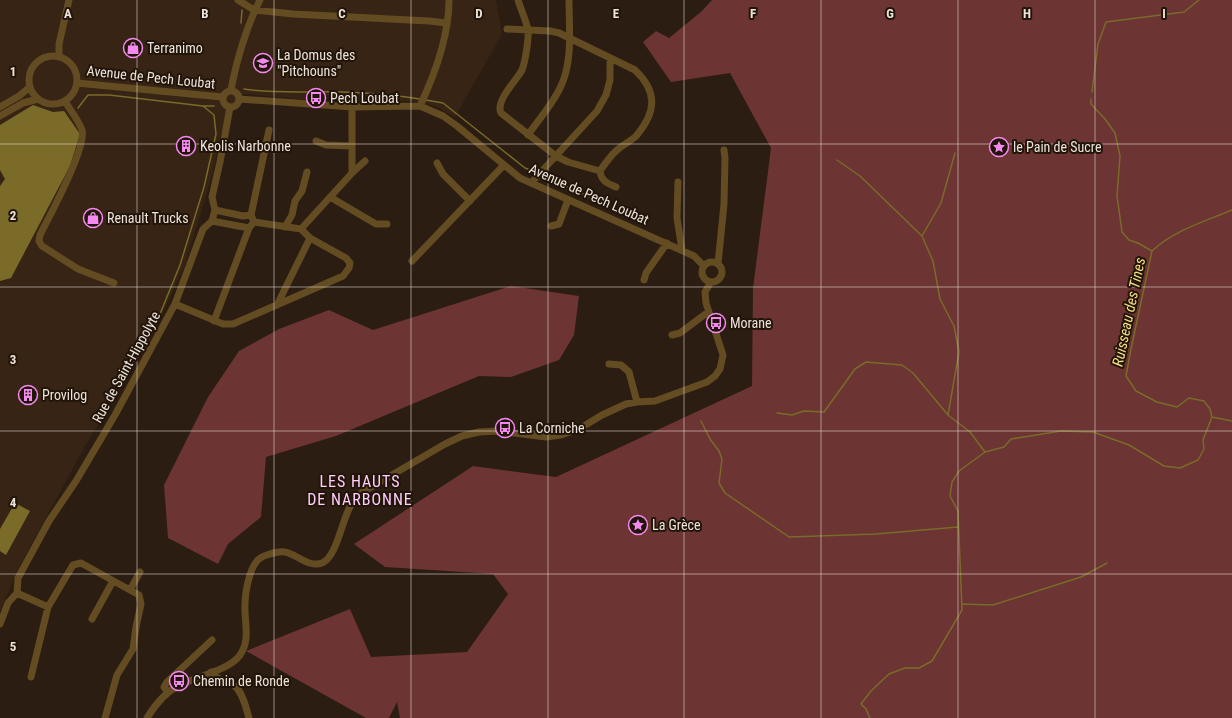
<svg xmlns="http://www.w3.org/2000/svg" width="1232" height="718" viewBox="0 0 1232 718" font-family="'Roboto Condensed',sans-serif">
<rect width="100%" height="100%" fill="#2b1d12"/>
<path fill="#372415" d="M 0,0 L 496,0 L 502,34 L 455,117 L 435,106 L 412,101 L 344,102 L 336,96 L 317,95 L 309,100 L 244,94 L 227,110 L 210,183 L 184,267 L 150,340 L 84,448 L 19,567 L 0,612 Z"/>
<path fill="#6c3432" d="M 712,0 L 1232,0 L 1232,718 L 400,718 L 397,702 L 389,718 L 366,718 L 246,651 L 350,609 L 371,657 L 467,652 L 508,594 L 493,574 L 385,567 L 354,544 L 473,466 L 556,477 L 752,386 L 753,288 L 771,148 L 730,73 L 671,82 L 643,42 L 656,31 L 669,38 L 702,11 Z
M 511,286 L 579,296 L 574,335 L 559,360 L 511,377 L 479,376 L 336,436 L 266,457 L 261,517 L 228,544 L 218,564 L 168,538 L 164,485 L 208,397 L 239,351 L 279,329 L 329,310 L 373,330 Z"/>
<path fill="#7a6b29" d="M 33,105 L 53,112 L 64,111 L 80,134 L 70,166 L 11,278 L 0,281 L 0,186 L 5,179 L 0,170 L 0,125 Z
M 15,503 L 30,511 L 6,555 L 0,551 L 0,529 Z"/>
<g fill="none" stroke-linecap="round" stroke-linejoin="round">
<path stroke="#7a6b29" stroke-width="1.5" d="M 241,23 L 242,10
M 244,89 C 277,94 310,91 343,92 C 369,93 395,95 420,99
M 1092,92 L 1098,44 L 1106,22 L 1184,12 L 1199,0
M 1091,99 L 1091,104 L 1105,119 L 1115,133 L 1120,156 L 1117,196 L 1122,232 L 1129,240 L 1138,243 L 1152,251
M 426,100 L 443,103 L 525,168 L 536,172
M 78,108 L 88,95 L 109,95 L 203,106 L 214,106
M 837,160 L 860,176 L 922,236 L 933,261 L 940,299 L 954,326 L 959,352 L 948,415 L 970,432 L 985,452
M 542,175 L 594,199
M 922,236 L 941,203 L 955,153
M 1152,251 C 1172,231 1206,221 1232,210
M 160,314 L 180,265 L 204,187 L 216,134 L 214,115 L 203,106
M 777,413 L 792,415 L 804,411 L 824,412 L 855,369 L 866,362 L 902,365 L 913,373 L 948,415
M 1212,417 L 1232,421
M 701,421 L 710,439 L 719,451 L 722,459 L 719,483 L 725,493 L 789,537 L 876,534 L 958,527
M 962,604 L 993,605 L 1081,577 L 1107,563
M 870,718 L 866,709 L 861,704 L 871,691 L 889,674 L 905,668 L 919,668 L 932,661 L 962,610 L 958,511 L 950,496 L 952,482 L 959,471 L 985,452 L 1004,447 L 1011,439 L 1061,431 L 1093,432 L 1129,445 L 1164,466 L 1180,468 L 1198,460 L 1204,449 L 1203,440 L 1212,417 L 1210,409 L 1204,401 L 1189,398 L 1177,407 L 1157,402 L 1136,391 L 1126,376 L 1131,349 L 1152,251"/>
<path stroke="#634b22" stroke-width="7" d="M 238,0 L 254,10 L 293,14 L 429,21 L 446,23
M 518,0 C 521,10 526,20 528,30 C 529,38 525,63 522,70 C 516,81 495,101 501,113 L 556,156 L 568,162 L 600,171
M 507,29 L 550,31 L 559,33 L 635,70 C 657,91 657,111 637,135 C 632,141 623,144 617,150 C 610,156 605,164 600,171 C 601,181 607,183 616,187
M29 80a24 24 0 1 1 48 0a24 24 0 1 1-48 0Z
M 59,57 L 59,44 L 69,0
M 77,83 L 222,97
M 231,90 C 236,62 247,25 260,0
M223 99a8 8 0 1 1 16 0a8 8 0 1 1-16 0Z
M 239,99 L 352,107 L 420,106 L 443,116 L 457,126 L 520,178 L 694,256 L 704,266
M 65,101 C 70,110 79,121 82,130 C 87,147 49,217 40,235 L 39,241 L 42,246 L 78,269 L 114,283
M 420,106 C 435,74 449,35 449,0
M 0,107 L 19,96 L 30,87
M 0,116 L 23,103 L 38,99
M 528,135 C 539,119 553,104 561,86 C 573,60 569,28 569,0
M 316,141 L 326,145 L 351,146
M 437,163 L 443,174 L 470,201
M 352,173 L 365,161
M 678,182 L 677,218 L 682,250
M 531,183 L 597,111 L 606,95 L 610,80 L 610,58
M 330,197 L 376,224 L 387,224
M 251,215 L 269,130
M 212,221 L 249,228 L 254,222 L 251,215 L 243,216 L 215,210
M 254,222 L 301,229
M 551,226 L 559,224 L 568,200
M 285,227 L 292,215 L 295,201 L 302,191 L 307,172
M 301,229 L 352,173 L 352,107
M 412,261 L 504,165
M702 272a10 10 0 1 1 20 0a10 10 0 1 1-20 0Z
M 718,264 L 724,204 L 725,158 L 724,150
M 644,280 L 646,273 L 667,243
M 175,304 L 223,324 L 233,324 L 343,276 L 349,268 L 350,263 L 346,258 L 310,238 L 301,229
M 277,305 L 310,238
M 214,321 L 249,228
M 672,335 L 680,333 L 708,312
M 609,364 L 621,365 L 629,372 L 637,402
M 130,590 L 140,572
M 17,593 L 48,607 L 73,565 L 81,563 L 139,595 L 141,604 L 136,627 L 133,649 L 117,675 L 105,718
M 92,619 L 113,581
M 0,624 L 8,603 L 17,593 L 18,578 L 49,521 L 76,481 L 115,415 L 175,304 L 203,229 L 212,221 L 215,210 L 212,197 L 220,162 L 230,107
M 211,672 C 216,680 228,681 235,686 C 243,693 246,708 249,718
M 31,677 L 48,607
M 168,692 L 164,687 L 167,682 L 212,640
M 147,718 C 155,705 164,693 178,686 C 195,677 230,670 240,655 C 251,639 244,622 245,605 C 245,593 249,570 257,561 C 259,558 264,556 267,555 C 273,553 278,551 285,552 C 296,554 309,568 322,563 C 337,557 342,519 351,505 C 354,500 358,497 361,493 L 445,444 L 462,436 L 479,432 L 498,431 L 546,437 L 561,435 L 579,429 L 602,415 L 626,404 L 637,402 L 655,401 L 707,382 L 715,376 L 720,369 L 723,355 L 706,303 L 705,292 L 711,282"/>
</g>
<path fill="none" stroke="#ede3db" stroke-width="1" stroke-opacity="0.55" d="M 137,0 L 137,718M 274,0 L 274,718M 411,0 L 411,718M 548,0 L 548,718M 684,0 L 684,718M 821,0 L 821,718M 958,0 L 958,718M 1095,0 L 1095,718M 0,144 L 1232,144M 0,287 L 1232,287M 0,431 L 1232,431M 0,574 L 1232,574"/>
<defs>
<g id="shop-ring" transform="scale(1)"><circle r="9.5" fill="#211409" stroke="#f489ef" stroke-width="1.5"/><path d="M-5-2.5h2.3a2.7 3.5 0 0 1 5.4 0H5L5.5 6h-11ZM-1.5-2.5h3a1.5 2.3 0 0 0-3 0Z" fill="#f489ef"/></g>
<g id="school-ring" transform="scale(1)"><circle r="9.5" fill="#211409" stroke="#f489ef" stroke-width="1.5"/><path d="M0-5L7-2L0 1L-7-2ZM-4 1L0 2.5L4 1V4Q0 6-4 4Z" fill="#f489ef"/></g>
<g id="bus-ring" transform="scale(1)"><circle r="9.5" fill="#211409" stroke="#f489ef" stroke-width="1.5"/><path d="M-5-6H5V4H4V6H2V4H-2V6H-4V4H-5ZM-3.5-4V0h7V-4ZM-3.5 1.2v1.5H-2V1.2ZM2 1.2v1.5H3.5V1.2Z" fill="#f489ef"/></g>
<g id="building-ring" transform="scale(1)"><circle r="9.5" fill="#211409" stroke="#f489ef" stroke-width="1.5"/><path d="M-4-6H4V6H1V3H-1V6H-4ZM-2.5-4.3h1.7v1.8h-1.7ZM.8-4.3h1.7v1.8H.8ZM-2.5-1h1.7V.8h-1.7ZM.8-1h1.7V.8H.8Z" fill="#f489ef"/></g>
<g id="sight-ring" transform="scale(1)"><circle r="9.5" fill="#211409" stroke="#f489ef" stroke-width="1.5"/><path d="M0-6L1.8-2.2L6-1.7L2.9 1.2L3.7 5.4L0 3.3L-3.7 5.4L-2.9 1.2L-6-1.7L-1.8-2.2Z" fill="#f489ef"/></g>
</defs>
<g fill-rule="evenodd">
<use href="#shop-ring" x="133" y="48"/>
<use href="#school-ring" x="263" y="63"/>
<use href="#bus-ring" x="316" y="98"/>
<use href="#building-ring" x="186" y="146"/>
<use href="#sight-ring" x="999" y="147"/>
<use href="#shop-ring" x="93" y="218"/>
<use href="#bus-ring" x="716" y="323"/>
<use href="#building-ring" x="28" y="395"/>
<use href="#bus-ring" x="505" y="428"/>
<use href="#sight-ring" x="638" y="525"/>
<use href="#bus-ring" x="179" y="681"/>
</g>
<g text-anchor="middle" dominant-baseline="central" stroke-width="4" stroke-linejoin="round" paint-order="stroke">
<g font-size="14" fill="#ede3db" stroke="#211409" text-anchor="start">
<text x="147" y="48">Terranimo</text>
<text x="277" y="55">La Domus des<tspan x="277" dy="16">"Pitchouns"</tspan></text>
<text x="330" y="98">Pech Loubat</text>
<text x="200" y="146">Keolis Narbonne</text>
<text x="1013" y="147">le Pain de Sucre</text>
<text x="107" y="218">Renault Trucks</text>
<text x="730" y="323">Morane</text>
<text x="42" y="395">Provilog</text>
<text x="519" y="428">La Corniche</text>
<text x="652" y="525">La Grèce</text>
<text x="193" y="681">Chemin de Ronde</text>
</g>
<g font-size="14" fill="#ede3db" stroke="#211409">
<text transform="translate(151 77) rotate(6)">Avenue de Pech Loubat</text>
<text transform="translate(589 194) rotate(24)">Avenue de Pech Loubat</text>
<text transform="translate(126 367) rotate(-61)">Rue de Saint-Hippolyte</text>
</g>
<g font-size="15" font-style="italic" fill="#f6df81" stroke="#211409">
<text transform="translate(1129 312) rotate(-78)">Ruisseau des Tines</text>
</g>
<g font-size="16" letter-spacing="1" fill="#ffcefb" stroke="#211409">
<text x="360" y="481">LES HAUTS<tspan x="360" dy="18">DE NARBONNE</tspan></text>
</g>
</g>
<g font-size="13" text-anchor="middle" font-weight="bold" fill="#ede3db" stroke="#211409" stroke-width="4" stroke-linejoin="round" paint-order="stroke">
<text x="68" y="18">A</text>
<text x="205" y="18">B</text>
<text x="342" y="18">C</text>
<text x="479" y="18">D</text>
<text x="616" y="18">E</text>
<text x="753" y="18">F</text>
<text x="890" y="18">G</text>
<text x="1027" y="18">H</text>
<text x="1164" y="18">I</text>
<text x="13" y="76">1</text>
<text x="13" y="220">2</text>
<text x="13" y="364">3</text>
<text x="13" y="507">4</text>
<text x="13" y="651">5</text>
</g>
</svg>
